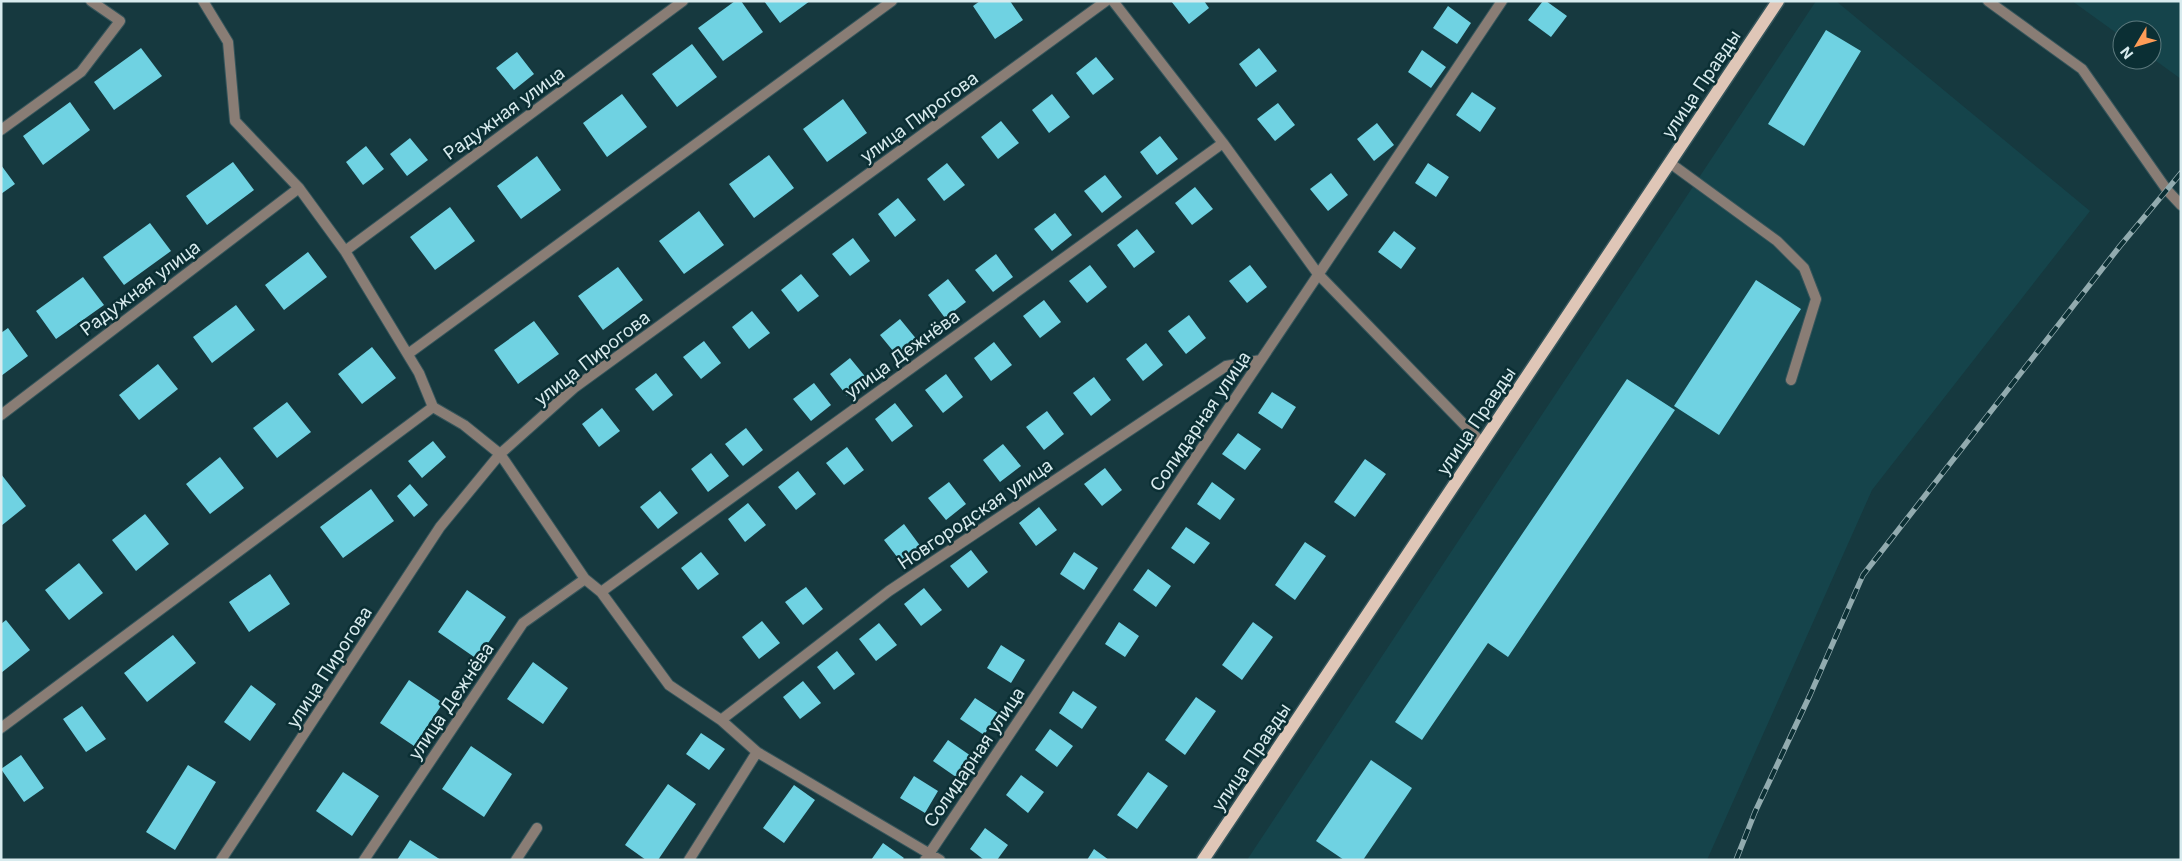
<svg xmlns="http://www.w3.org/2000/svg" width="2182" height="861" viewBox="0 0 2182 861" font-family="Inter,sans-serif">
<rect width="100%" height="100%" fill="#16393f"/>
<path fill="#15444b" d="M 1816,1 L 1836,1 L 2090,211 L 1872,490 L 1707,860 L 1247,860 Z
M 2072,1 L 2181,1 L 2181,79 L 2152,58 L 2152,30 L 2122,30 L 2122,37 Z"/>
<path fill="#6fd2e2" d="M 735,1 L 741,1 L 763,32 L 723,61 L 698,28 Z
M 764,1 L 810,1 L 780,23 Z
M 980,1 L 1010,1 L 1023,20 L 995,39 L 973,6 Z
M 1171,1 L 1204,1 L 1209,8 L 1189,24 Z
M 1543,1 L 1546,1 L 1567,16 L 1551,37 L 1528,20 Z
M 1448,6 L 1471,23 L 1457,44 L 1433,28 Z
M 1826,30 L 1861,51 L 1804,146 L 1768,124 Z
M 692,44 L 717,77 L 677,107 L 652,74 Z
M 141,48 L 162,76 L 114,110 L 94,82 Z
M 1259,48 L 1277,71 L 1256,87 L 1239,64 Z
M 1422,50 L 1446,67 L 1431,88 L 1408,72 Z
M 517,52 L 534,74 L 514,90 L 496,68 Z
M 1096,57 L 1114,79 L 1093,95 L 1076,73 Z
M 1472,92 L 1496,108 L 1480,132 L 1456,115 Z
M 622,94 L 647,127 L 607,157 L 583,123 Z
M 1052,94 L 1070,117 L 1049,133 L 1032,110 Z
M 843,99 L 867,133 L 827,162 L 803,129 Z
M 70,102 L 90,130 L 43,165 L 23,136 Z
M 1278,103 L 1295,125 L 1275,141 L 1257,119 Z
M 1001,121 L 1019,143 L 998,159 L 981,137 Z
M 1377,123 L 1394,145 L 1374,161 L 1357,139 Z
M 1160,136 L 1178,159 L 1157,175 L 1140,152 Z
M 410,138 L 428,160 L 407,176 L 390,154 Z
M 366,146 L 384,169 L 363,185 L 346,162 Z
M 769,155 L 794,188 L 754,218 L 729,184 Z
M 537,156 L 561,190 L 521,219 L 497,186 Z
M 233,162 L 254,190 L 207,225 L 186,196 Z
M 947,163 L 965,185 L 944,201 L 927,179 Z
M 1428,163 L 1449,177 L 1436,197 L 1415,183 Z
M 1,165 L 15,184 L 1,194 Z
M 1331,173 L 1348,195 L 1328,211 L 1310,189 Z
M 1105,175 L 1122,197 L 1102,213 L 1084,191 Z
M 1195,187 L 1213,209 L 1192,225 L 1175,203 Z
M 898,198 L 916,220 L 895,237 L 878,214 Z
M 450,207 L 475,241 L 435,270 L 410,237 Z
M 699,211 L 724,245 L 684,274 L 659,241 Z
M 1055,213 L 1072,235 L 1052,251 L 1034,229 Z
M 150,223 L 171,251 L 124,285 L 103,257 Z
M 1137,229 L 1155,252 L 1134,268 L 1117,245 Z
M 1394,231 L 1416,248 L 1401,269 L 1378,252 Z
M 853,238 L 870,261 L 850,276 L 832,254 Z
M 308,252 L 327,277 L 284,310 L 265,285 Z
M 996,254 L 1013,277 L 993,292 L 975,270 Z
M 1090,265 L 1107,287 L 1087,303 L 1069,281 Z
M 1250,265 L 1267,287 L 1247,303 L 1229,281 Z
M 618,267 L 643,300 L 603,330 L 578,296 Z
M 801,274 L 819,296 L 798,312 L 781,290 Z
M 83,277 L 104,305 L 56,339 L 36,311 Z
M 948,279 L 966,302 L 945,318 L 928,295 Z
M 1756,280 L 1801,309 L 1719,435 L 1674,406 Z
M 1044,300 L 1061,322 L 1040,338 L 1023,316 Z
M 236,305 L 255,330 L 212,363 L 193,337 Z
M 752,311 L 770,333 L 749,349 L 732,327 Z
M 1189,315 L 1206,338 L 1186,354 L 1168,331 Z
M 900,319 L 918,341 L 898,357 L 880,335 Z
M 534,321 L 559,354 L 518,384 L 494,350 Z
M 8,328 L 28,356 L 1,376 L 1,333 Z
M 704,341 L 721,363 L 701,379 L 683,357 Z
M 994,342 L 1012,365 L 991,381 L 974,358 Z
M 1146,343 L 1163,365 L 1143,381 L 1126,359 Z
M 372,347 L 396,378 L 362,404 L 338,374 Z
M 850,358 L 868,380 L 847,396 L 830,374 Z
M 158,364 L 178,389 L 139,420 L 119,395 Z
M 656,373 L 673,395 L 653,411 L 635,389 Z
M 946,374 L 963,397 L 943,413 L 925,390 Z
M 1094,377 L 1111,400 L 1091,416 L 1073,393 Z
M 1627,379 L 1675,410 L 1508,657 L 1488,643 L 1422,740 L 1395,722 Z
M 814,383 L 831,405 L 811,421 L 793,399 Z
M 1272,392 L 1296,407 L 1282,429 L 1258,413 Z
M 287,402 L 311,432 L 277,458 L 253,428 Z
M 895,403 L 913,426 L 892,442 L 875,419 Z
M 602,408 L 620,431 L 599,447 L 582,424 Z
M 1047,411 L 1064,434 L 1044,450 L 1026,427 Z
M 746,428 L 763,450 L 743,466 L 725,444 Z
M 1238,433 L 1261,449 L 1245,470 L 1222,454 Z
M 433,441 L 446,457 L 422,478 L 408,461 Z
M 1003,444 L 1021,466 L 1000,482 L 983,460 Z
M 847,447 L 864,470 L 844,485 L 826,463 Z
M 711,453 L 729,476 L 708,492 L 691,469 Z
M 220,457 L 244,488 L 210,514 L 186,484 Z
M 1365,459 L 1386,474 L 1355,517 L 1334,502 Z
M 1105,468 L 1122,490 L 1102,506 L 1084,484 Z
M 798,471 L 816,494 L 796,510 L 778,487 Z
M 1,474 L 26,506 L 1,526 Z
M 949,482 L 966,504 L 946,520 L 928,498 Z
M 1212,482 L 1235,499 L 1220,520 L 1197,504 Z
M 410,484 L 428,505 L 414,517 L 397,496 Z
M 371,489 L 394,521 L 343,558 L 320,527 Z
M 660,491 L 678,513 L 658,529 L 640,507 Z
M 748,503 L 766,525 L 745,542 L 728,519 Z
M 1039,507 L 1057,530 L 1036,546 L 1019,523 Z
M 145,514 L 169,544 L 136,571 L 112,540 Z
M 904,524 L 921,547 L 901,562 L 884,540 Z
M 1186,527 L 1210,543 L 1194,564 L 1171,548 Z
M 1305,542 L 1326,556 L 1295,600 L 1275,585 Z
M 971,550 L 988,572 L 968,588 L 950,566 Z
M 701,552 L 719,574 L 698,590 L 681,568 Z
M 1074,552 L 1098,568 L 1084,590 L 1060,574 Z
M 79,563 L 103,593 L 69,620 L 45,590 Z
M 1148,569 L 1171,586 L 1156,607 L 1133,590 Z
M 270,574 L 290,604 L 249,632 L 229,602 Z
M 806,587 L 823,609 L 803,625 L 785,602 Z
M 924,588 L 942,610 L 921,626 L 904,604 Z
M 467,590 L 506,617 L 477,659 L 438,632 Z
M 6,620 L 30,650 L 1,673 L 1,624 Z
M 762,621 L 780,643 L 759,659 L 742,637 Z
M 1119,622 L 1139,636 L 1125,657 L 1105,644 Z
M 1253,622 L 1273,637 L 1242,680 L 1222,665 Z
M 879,623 L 897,645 L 876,661 L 859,639 Z
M 173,635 L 196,663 L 147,702 L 124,673 Z
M 1001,645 L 1025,660 L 1011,683 L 987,668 Z
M 837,651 L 855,674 L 834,690 L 817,667 Z
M 533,662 L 568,688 L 543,724 L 507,699 Z
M 409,680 L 443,703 L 414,746 L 380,723 Z
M 803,681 L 821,703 L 800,719 L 783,697 Z
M 251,685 L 276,704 L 250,741 L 224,722 Z
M 1073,691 L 1097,707 L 1082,729 L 1059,713 Z
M 1196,697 L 1216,711 L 1185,755 L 1165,740 Z
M 975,698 L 998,713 L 984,735 L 960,719 Z
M 82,706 L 106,739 L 86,752 L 63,719 Z
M 1050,729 L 1073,746 L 1057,767 L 1035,750 Z
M 701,733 L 725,749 L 709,770 L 686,754 Z
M 948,740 L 971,756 L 956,777 L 933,761 Z
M 471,746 L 512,774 L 484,817 L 442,789 Z
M 21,755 L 44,788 L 24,802 L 1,769 Z
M 1371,760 L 1412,788 L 1363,860 L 1344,860 L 1316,841 Z
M 188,765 L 216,782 L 175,850 L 146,832 Z
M 343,772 L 379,796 L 352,836 L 316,811 Z
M 1148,772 L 1168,786 L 1137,829 L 1117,815 Z
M 1021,775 L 1044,792 L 1028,813 L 1006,795 Z
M 914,776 L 938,791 L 925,813 L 900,798 Z
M 668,784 L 696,804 L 658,860 L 646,860 L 625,845 Z
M 794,785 L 815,800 L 784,843 L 763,828 Z
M 985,828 L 1008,845 L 997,860 L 984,860 L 970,849 Z
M 410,840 L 441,860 L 397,860 Z
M 883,843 L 904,858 L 902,860 L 871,860 Z
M 1094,849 L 1109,860 L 1087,860 Z"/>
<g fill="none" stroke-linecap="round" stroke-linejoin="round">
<g stroke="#35555b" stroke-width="12">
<path id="service" d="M 1670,163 L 1777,241 L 1804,268 L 1816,299 L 1791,380
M 516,860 L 537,828"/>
</g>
<g stroke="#35555b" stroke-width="12">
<path id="minor" d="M 203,1 L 228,42 L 235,121 L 299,188 L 345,251 L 419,373 L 433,407 L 464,425 L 500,454 L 585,579 L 601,592 L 669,685 L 721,720 L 757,752 L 940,860
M 1113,1 L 1223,143 L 1318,274 L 1482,443
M 1988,1 L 2082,69 L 2167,190 L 2181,205
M 1,130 L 81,72 L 120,21 L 91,1
M 345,251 L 683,1
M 408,354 L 892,1
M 1,415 L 299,188
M 601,592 L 1223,143
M 721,720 L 889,591 L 1226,366 L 1261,360
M 1,728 L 433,407
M 221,860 L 440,527 L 500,454 L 574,388 L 1106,1
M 364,860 L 523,623 L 585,579
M 689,860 L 757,752
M 925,860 L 1502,1"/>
</g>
<g stroke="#35555b" stroke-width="15">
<path id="primary" d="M 1203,860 L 1778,1"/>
</g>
<use href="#service" stroke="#897d75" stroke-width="10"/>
<use href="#minor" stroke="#897d75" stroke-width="10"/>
<use href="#primary" stroke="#dfc6b7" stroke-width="12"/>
<g stroke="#92abaf" stroke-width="5.5">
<path id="rail" d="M 1736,860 L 1755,812 L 1810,695 L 1863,575 L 2120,246 L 2181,173"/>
</g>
<use href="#rail" stroke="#0b2f34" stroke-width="4" stroke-dasharray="11" stroke-linecap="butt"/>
</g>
<g text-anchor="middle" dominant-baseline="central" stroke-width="5" stroke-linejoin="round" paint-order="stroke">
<g font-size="18" fill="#d8ebee" stroke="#0b2f34">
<text transform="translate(1701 84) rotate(-56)">улица Правды</text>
<text transform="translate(504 113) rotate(-36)">Радужная улица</text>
<text transform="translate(919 117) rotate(-36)">улица Пирогова</text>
<text transform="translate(140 288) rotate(-37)">Радужная улица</text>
<text transform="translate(902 354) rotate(-36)">улица Дежнёва</text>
<text transform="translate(592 358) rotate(-38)">улица Пирогова</text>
<text transform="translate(1200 421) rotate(-56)">Солидарная улица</text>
<text transform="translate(1476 421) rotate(-56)">улица Правды</text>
<text transform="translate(975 514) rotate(-34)">Новгородская улица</text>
<text transform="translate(329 667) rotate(-57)">улица Пирогова</text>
<text transform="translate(451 701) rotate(-56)">улица Дежнёва</text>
<text transform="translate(974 757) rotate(-56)">Солидарная улица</text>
<text transform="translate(1251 757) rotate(-56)">улица Правды</text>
</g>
</g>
<rect width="2182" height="861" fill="none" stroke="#d8ebee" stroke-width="5"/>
<g transform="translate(2137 45) rotate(232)"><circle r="24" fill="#0b2f34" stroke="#5d7a7e"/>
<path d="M0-4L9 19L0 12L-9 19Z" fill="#fe9c57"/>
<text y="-8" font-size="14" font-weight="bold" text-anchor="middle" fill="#d8ebee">N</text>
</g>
</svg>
